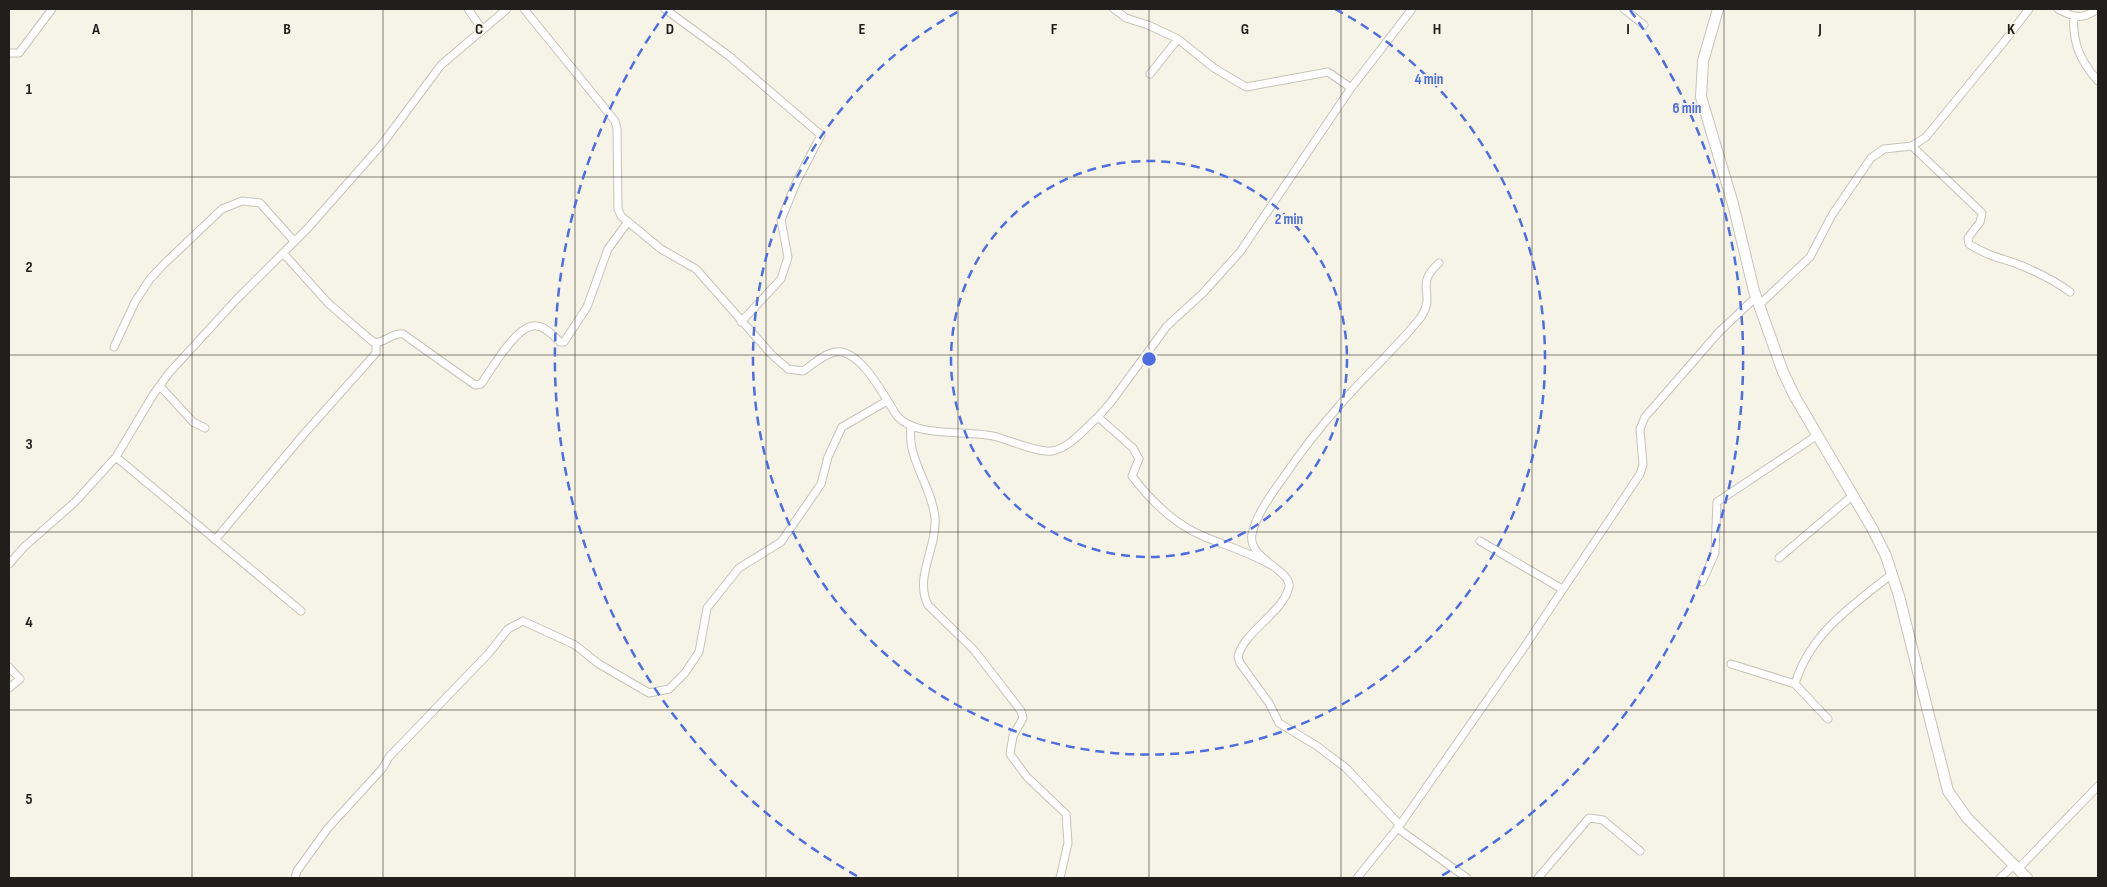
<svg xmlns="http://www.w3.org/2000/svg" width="2107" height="887" font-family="'Sofia Sans Condensed',sans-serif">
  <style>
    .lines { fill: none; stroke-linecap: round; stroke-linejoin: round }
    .street-casing { stroke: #c7c3b9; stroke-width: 9 }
    .secondary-casing { stroke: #c7c3b9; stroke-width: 12 }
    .street { stroke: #fff; stroke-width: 7 }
    .secondary { stroke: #fff; stroke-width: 10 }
    .grid { fill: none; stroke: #201f1b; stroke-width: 1; stroke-opacity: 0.55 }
    .ring { fill: none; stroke: #4d6de1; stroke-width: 2.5; stroke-dasharray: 9 6 }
    .grid-label { font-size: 16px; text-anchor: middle; font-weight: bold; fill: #201f1b; stroke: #f6f3e7; stroke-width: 4; stroke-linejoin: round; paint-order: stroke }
    .centre { fill: #4d6de1; stroke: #f6f3e7; stroke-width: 2.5 }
    .ring-label { font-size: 15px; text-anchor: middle; font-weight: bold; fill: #4d6de1; stroke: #f6f3e7; stroke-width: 4; stroke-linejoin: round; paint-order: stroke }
  </style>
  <rect width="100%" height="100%" fill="#f6f3e7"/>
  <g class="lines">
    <defs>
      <path id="street" d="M468,9L482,29
        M524,9L615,121L617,129L618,209L621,216L661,249L696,269L771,354L788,369L803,371C812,365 825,353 836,352C861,349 885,398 897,416C917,439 969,429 997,437C1011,441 1039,453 1052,451C1070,448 1085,428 1098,417
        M665,9L729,56L821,135L796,183L781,220L788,257L781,279L741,322
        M1114,9L1126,18L1148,25L1178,39L1214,68L1246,87L1328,72L1351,88
        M1624,9L1644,25
        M2058,9C2073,17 2082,21 2097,9
        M2074,17C2072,43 2081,62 2098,81
        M9,53H19L52,9
        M1150,74L1178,39
        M1912,146L1982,213L1980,222L1968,238L1969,244C1984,254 1999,258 2015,263C2035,271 2053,279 2070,292
        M283,253L328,303L373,342C383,345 392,332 403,334L475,385L481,384C492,369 517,323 537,326C546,327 554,336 560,342H564L587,307L608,249L627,223
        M1759,305L1810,257L1832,215L1871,158L1884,149L1912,146L1926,137L2003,43L2029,9
        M114,347L135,302L150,279L164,264L222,209L242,201L260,203L294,241
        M160,386L193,422L205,428
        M911,426C906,458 932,486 935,518C937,549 914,577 928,605L974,650L1021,711L1023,718L1013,736L1010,754L1027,777L1066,814L1068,843L1060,878
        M116,457L301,611
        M215,540L304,434L376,353V344
        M1480,541L1562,589
        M1779,558L1852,496
        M9,564L24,547L75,502L116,457L153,395L169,373L236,300L308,228L383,143L441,65L507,9
        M1269,564C1248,552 1227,546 1205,537C1175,525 1151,501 1132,476L1139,459L1133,448L1098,417L1111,402L1167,326L1203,293L1240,252L1351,88L1412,9
        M1702,582L1715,553L1717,502L1816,436
        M1731,664L1795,684L1828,719
        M9,667L20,679L9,688
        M1795,684C1810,633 1853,605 1892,574
        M1400,825L1346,768L1317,746L1279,723L1269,703L1240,663L1238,657C1243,632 1283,613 1289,587C1292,570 1247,559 1252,534C1257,513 1271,495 1283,478C1300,453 1319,428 1339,406C1365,375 1396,349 1421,317C1437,293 1413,286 1439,263
        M1397,828L1467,878
        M2018,869L2098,786
        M295,878L297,871L328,828L382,769L389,757L489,653L508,629L523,621L575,645L599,664L649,693L669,689L685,673L699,652L707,608L739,568L781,542L821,484L828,457L842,427L887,401
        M1357,878L1400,825L1523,649L1640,474L1643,465L1640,429L1645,417L1719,332L1756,297
        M1538,878L1589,818L1603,820L1640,851
        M2000,878L2014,865"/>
      <path id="secondary" d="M1718,9L1703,61L1701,97L1733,204L1754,291L1783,372L1795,397L1872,528L1886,556L1899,596L1948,791L1967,818L2027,878"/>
    </defs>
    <use href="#street" class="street-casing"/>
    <use href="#secondary" class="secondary-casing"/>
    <use href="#street" class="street"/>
    <use href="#secondary" class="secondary"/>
  </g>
  <path class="grid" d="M192,9V878M383,9V878M575,9V878M766,9V878M958,9V878M1149,9V878M1341,9V878M1532,9V878M1724,9V878M1915,9V878M9,177H2098M9,355H2098M9,532H2098M9,710H2098"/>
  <g class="ring">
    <circle cx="1149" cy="359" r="198"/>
    <path d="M1335 9A396 396 0 1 1 963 9"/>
    <path d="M857 876A594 594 0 0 1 668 10M1630 10A594 594 0 0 1 1441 876"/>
  </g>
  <g class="grid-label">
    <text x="96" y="34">A</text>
    <text x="287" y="34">B</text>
    <text x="479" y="34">C</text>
    <text x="670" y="34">D</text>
    <text x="862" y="34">E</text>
    <text x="1054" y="34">F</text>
    <text x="1245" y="34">G</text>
    <text x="1437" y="34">H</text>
    <text x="1628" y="34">I</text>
    <text x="1820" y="34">J</text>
    <text x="2011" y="34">K</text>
    <text x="29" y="94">1</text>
    <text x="29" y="272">2</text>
    <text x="29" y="449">3</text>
    <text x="29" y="627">4</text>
    <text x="29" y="804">5</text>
  </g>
  <circle cx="1149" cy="359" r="8" class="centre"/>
  <g class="ring-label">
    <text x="1429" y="84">4 min</text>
    <text x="1687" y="113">6 min</text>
    <text x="1289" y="224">2 min</text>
  </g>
  <rect width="2107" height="887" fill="none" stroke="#201f1b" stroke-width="20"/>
</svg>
